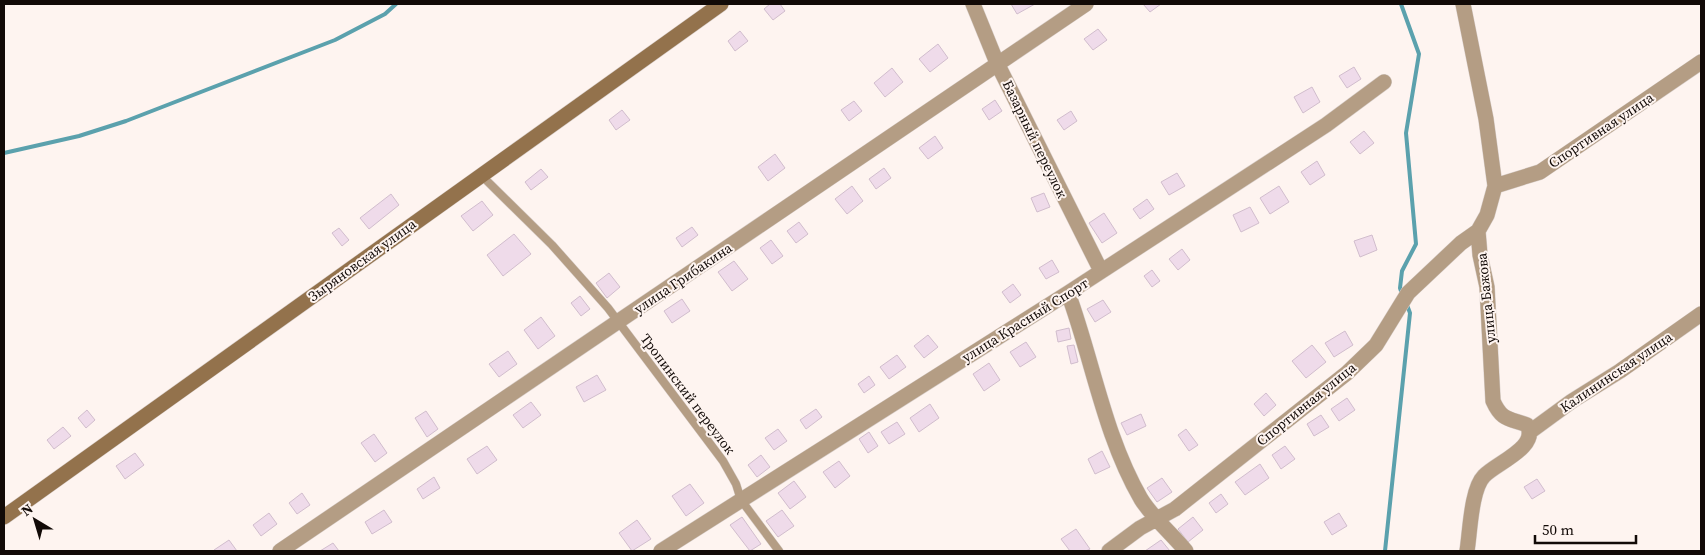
<svg xmlns="http://www.w3.org/2000/svg" width="1705" height="555" font-family="'Source Serif 4',serif">
  <style>
    .lines { fill: none; stroke-linecap: round; stroke-linejoin: round }
    .stream { stroke: #5ba1ad; stroke-width: 4 }
    .building { fill: #efdbea; stroke: #d1bdcd }
    .lane-casing { stroke: #d8cfcb; stroke-width: 9 }
    .street-casing { stroke: #d8cfcb; stroke-width: 16 }
    .secondary-casing { stroke: #d8cfcb; stroke-width: 16 }
    .lane { stroke: #b49d84; stroke-width: 8 }
    .street { stroke: #b49d84; stroke-width: 15 }
    .secondary { stroke: #93724c; stroke-width: 15 }
    .labels { text-anchor: middle; dominant-baseline: central; stroke-width: 4; stroke-linejoin: round; paint-order: stroke }
    .street-label { font-size: 14px; fill: #120a07; stroke: #fef4f0 }
  </style>
  <rect width="100%" height="100%" fill="#fef4f0"/>
  <g class="lines">
    <path class="stream" d="M1401,4L1419,54L1406,133L1416,244L1402,271L1400,288L1402,294
      M4,153L79,136L126,121L335,40L385,14L396,4
      M1385,551L1410,313L1407,305"/>
  </g>
  <path class="building" d="M770,4H780L785,11L773,20L764,9Z
    M1011,4H1035L1017,14Z
    M1143,4H1161L1150,12Z
    M1098,29L1107,40L1093,50L1084,39Z
    M740,31L748,41L735,51L728,41Z
    M938,44L948,58L930,72L919,59Z
    M1354,67L1361,79L1347,88L1339,76Z
    M892,68L903,82L885,97L874,83Z
    M1312,87L1320,102L1303,113L1294,97Z
    M995,100L1002,111L989,120L982,109Z
    M854,101L862,111L849,121L841,110Z
    M622,110L630,120L616,130L609,120Z
    M1071,111L1077,121L1064,130L1057,120Z
    M1364,131L1374,143L1360,154L1350,142Z
    M935,136L943,148L928,159L919,148Z
    M775,154L785,168L768,181L758,167Z
    M1317,161L1325,175L1310,185L1301,172Z
    M884,168L891,178L876,189L869,179Z
    M541,169L548,177L531,190L525,182Z
    M1177,173L1185,186L1169,195L1161,182Z
    M852,186L863,201L847,214L835,199Z
    M1279,186L1289,202L1270,214L1260,198Z
    M1044,193L1050,207L1037,212L1031,198Z
    M391,194L399,205L369,229L360,218Z
    M1147,199L1154,209L1140,219L1133,209Z
    M482,201L493,215L473,231L461,216Z
    M1250,207L1259,223L1241,232L1233,215Z
    M1104,213L1117,233L1102,243L1089,223Z
    M799,222L808,234L796,243L787,231Z
    M692,227L698,235L682,247L676,238Z
    M339,228L349,240L342,246L332,233Z
    M514,234L531,254L503,276L487,255Z
    M1372,235L1377,250L1360,257L1354,241Z
    M771,240L783,256L772,264L760,248Z
    M1182,249L1190,260L1178,270L1169,259Z
    M1052,260L1059,272L1046,279L1039,268Z
    M734,261L748,279L732,291L718,272Z
    M1152,270L1160,281L1152,287L1144,276Z
    M609,273L620,287L607,298L596,283Z
    M1013,284L1021,295L1010,303L1002,292Z
    M580,296L590,309L581,316L571,303Z
    M682,299L690,311L672,323L664,311Z
    M1103,300L1111,312L1095,322L1087,309Z
    M541,317L555,336L538,349L524,330Z
    M1069,328L1071,339L1058,342L1056,331Z
    M1345,331L1353,345L1334,357L1325,343Z
    M928,335L938,347L924,358L914,346Z
    M1026,342L1036,357L1020,367L1010,352Z
    M1074,345L1078,362L1071,364L1067,346Z
    M1312,345L1326,362L1306,378L1292,361Z
    M508,351L517,364L499,377L489,364Z
    M897,355L906,367L889,379L880,367Z
    M989,363L1000,380L984,391L973,374Z
    M597,375L606,390L584,402L576,387Z
    M869,376L875,385L864,393L858,384Z
    M1266,393L1276,405L1264,416L1254,404Z
    M1347,398L1355,410L1339,421L1331,409Z
    M531,402L541,415L523,428L513,415Z
    M930,404L939,418L919,432L910,418Z
    M816,409L822,417L806,429L800,420Z
    M87,410L95,420L86,428L78,418Z
    M426,411L438,429L427,437L415,418Z
    M1141,414L1146,426L1127,435L1121,423Z
    M1321,415L1329,427L1314,436L1307,424Z
    M897,422L905,434L889,444L881,432Z
    M63,427L71,436L54,449L47,440Z
    M778,429L787,441L774,450L765,438Z
    M1186,429L1198,445L1189,451L1178,435Z
    M869,432L878,446L868,453L859,439Z
    M374,434L387,453L375,462L361,443Z
    M487,446L497,460L477,474L467,459Z
    M1285,446L1295,459L1281,469L1272,455Z
    M1102,451L1110,467L1095,474L1088,459Z
    M135,453L144,465L125,479L116,466Z
    M761,455L770,467L757,477L748,465Z
    M839,461L850,476L835,488L823,472Z
    M1260,464L1269,478L1245,495L1235,482Z
    M434,477L440,488L423,499L417,489Z
    M1162,478L1172,492L1157,502L1147,488Z
    M1537,479L1545,491L1532,499L1524,487Z
    M794,481L806,497L790,509L778,493Z
    M690,484L704,503L686,516L672,496Z
    M302,493L310,505L297,514L289,503Z
    M1221,494L1228,504L1216,513L1209,503Z
    M384,510L392,522L372,534L365,522Z
    M782,510L794,526L778,537L766,521Z
    M269,513L277,524L261,536L253,525Z
    M1339,513L1347,526L1332,535L1324,522Z
    M742,517L761,544L750,551L730,525Z
    M1193,517L1203,530L1188,542L1178,529Z
    M637,520L651,539L632,551L619,533Z
    M1076,529L1090,549L1086,551H1070L1061,539Z
    M229,540L237,551H215L214,550Z
    M1161,540L1170,551H1145Z
    M333,543L339,551H320Z"/>
  <g class="lines">
    <defs>
      <path id="lane" d="M480,174L552,245L608,308L723,461L736,484L741,500L779,551"/>
      <path id="street" d="M973,4L997,63L1101,271
        M1463,4L1486,119L1495,186L1487,215L1478,231L1480,255L1487,287L1493,401C1502,421 1509,418 1527,425C1540,447 1496,463 1484,476C1471,489 1470,533 1467,551
        M1495,186L1540,172L1701,62
        M1068,293C1093,361 1104,435 1141,499C1152,517 1172,534 1186,551
        M1531,431L1572,401L1620,371L1701,314
        M280,551L1086,4
        M661,551L1068,293L1326,125L1384,82
        M1109,551L1140,528L1175,509L1347,373L1376,345L1408,293L1461,243L1478,231"/>
      <path id="secondary" d="M4,517L721,4"/>
    </defs>
    <use href="#lane" class="lane-casing"/>
    <use href="#street" class="street-casing"/>
    <use href="#secondary" class="secondary-casing"/>
    <use href="#lane" class="lane"/>
    <use href="#street" class="street"/>
    <use href="#secondary" class="secondary"/>
  </g>
  <g class="labels">
    <g class="street-label">
      <text transform="translate(1601 130) rotate(-34)">Спортивная улица</text>
      <text transform="translate(1035 139) rotate(64)">Базарный переулок</text>
      <text transform="translate(362 260) rotate(-36)">Зыряновская улица</text>
      <text transform="translate(683 278) rotate(-34)">улица Грибакина</text>
      <text transform="translate(1486 298) rotate(-96)">улица Бажова</text>
      <text transform="translate(1025 320) rotate(-32)">улица Красный Спорт</text>
      <text transform="translate(1616 372) rotate(-34)">Калининская улица</text>
      <text transform="translate(688 394) rotate(53)">Тропинский переулок</text>
      <text transform="translate(1306 404) rotate(-39)">Спортивная улица</text>
    </g>
  </g>
  <rect width="1705" height="555" fill="none" stroke="#120a07" stroke-width="10"/>
  <g transform="translate(35 520) rotate(322)" stroke="#fef4f0" stroke-width="4" paint-order="stroke">
  <path d="M0-4L9 19L0 12L-9 19Z" fill="#120a07"/>
  <text y="-8" font-size="14" font-weight="bold" text-anchor="middle" fill="#120a07">N</text>
  </g>
  <path d="M1535 535v8h101v-8" fill="none" stroke="#120a07" stroke-width="2.5"/>
  <text x="1542" y="535" font-size="15" fill="#120a07" stroke="#fef4f0" stroke-width="4" paint-order="stroke">50 m</text>
</svg>
